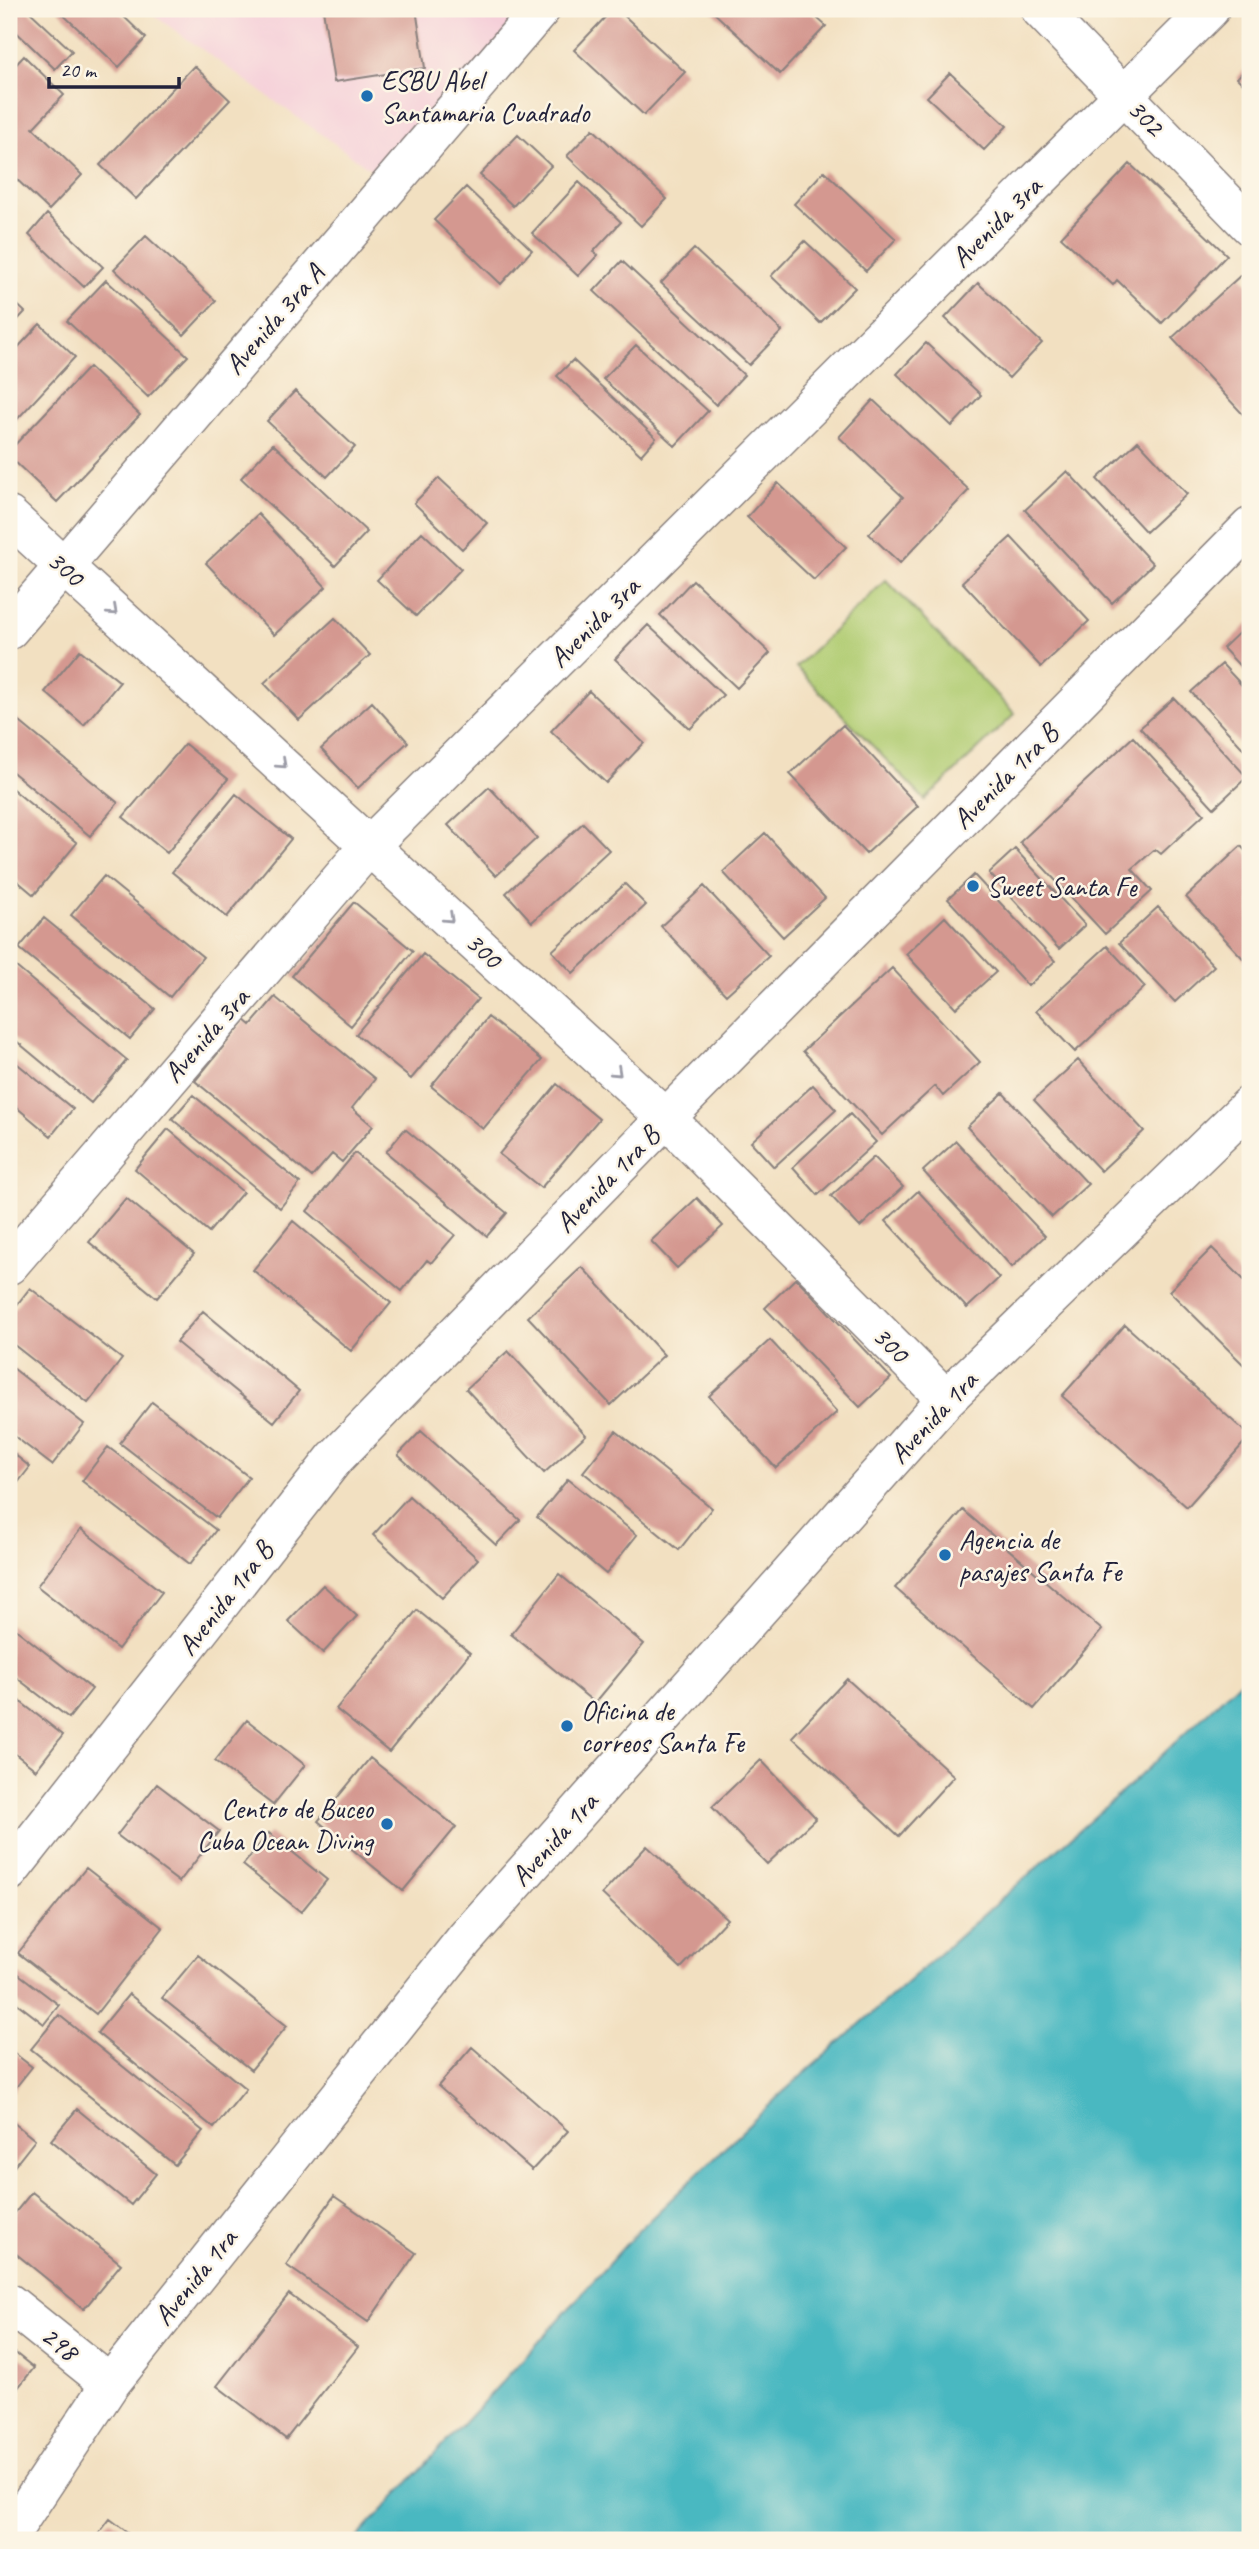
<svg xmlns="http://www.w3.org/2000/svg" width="1259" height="2549" font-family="Caveat,sans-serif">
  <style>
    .built { fill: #f5cfd9 }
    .green { fill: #b0cc72; stroke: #697756; stroke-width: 2 }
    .water { fill: #49b8c1; stroke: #366d7e; stroke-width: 2 }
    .building { fill: #d49890 }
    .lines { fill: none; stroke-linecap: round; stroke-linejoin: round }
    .minor-casing { stroke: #8a817e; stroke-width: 41 }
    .minor { stroke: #fff; stroke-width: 38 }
    .oneway { stroke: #9c9ca7 }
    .poi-dot { fill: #1f6fb2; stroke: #fcf5e5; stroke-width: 2.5 }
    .labels { text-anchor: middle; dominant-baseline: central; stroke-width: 5; stroke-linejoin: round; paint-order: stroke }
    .poi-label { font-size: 28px; fill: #22223b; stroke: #fcf5e5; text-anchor: start }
    .street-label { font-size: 28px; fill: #22223b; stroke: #fcf5e5 }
  </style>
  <rect width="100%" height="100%" fill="#fcf5e5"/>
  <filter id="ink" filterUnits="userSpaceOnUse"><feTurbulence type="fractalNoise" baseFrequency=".0143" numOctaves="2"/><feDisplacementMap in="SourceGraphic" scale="14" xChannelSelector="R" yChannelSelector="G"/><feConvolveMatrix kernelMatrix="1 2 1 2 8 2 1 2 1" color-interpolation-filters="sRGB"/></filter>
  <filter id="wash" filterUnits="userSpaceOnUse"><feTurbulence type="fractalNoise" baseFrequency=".00686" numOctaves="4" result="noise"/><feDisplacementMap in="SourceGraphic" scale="28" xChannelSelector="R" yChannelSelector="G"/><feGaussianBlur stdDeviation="1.57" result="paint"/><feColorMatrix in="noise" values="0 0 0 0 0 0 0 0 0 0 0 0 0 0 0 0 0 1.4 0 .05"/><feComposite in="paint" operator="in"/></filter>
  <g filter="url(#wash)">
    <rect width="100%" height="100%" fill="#f2e0c1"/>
    <path class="built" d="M145,9H541L390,183Z"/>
    <path class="green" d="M886,580L1015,714L925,800L796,667Z"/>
    <path class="water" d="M1250,1672V2540H355L528,2354L638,2231L781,2094L1129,1786Z"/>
    <g id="blocks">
      <path class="building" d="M9,9H27L72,51L55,69L9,25Z
        M57,9H116L146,38L119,67Z
        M323,9H416L425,68L334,82Z
        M613,9H617L685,72L644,115L574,50Z
        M710,9H769L772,11L775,9H807L826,26L780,74Z
        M24,56L64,95L33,128L82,175L49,210L9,172V72Z
        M1250,64V91L1237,78Z
        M194,66L230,100L136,199L100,165Z
        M950,73L1007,126L984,150L927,97Z
        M593,129L667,199L641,226L567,156Z
        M518,135L551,166L513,206L480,175Z
        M1130,164L1227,255L1162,323L1117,280L1113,285L1061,237Z
        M824,171L896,239L866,271L794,204Z
        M579,182L621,222L593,252L598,255L578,276L532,233Z
        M466,187L532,250L501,284L434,220Z
        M47,214L103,267L84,287L29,235Z
        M146,236L216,301L184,335L114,269Z
        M805,241L855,288L820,323L771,276Z
        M694,249L782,331L749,365L661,283Z
        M622,261L744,375L716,405L594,291Z
        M1241,275L1250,285V422L1172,338Z
        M106,280L188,356L148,397L67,321Z
        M978,283L1042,343L1009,378L945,318Z
        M9,297L25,312L9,329Z
        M40,324L75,357L9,428V357Z
        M926,343L981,395L952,426L897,374Z
        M636,345L708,411L675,446L603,379Z
        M573,360L656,438L641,455L557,376Z
        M89,367L140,415L57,502L9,456V451Z
        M295,391L355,447L327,477L267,421Z
        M873,400L969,490L900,563L869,534L903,497L839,437Z
        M1138,441L1187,494L1146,532L1097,479Z
        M273,444L367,532L335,566L241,478Z
        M1067,471L1153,564L1112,603L1025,510Z
        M439,478L487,523L462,549L414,503Z
        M778,483L846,547L814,580L747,517Z
        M258,514L326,587L274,635L206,563Z
        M422,532L461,569L416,616L377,580Z
        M1011,537L1089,621L1041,667L962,582Z
        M693,580L770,653L737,688L660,615Z
        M335,618L370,655L299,720L264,683Z
        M1250,622V677L1223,648Z
        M648,625L723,695L690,729L615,659Z
        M80,650L120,682L84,725L45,692Z
        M1222,664L1250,694V756L1191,692Z
        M589,691L644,743L606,783L551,731Z
        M1174,698L1247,777L1214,808L1140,728Z
        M372,702L408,742L358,788L321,749Z
        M9,713L118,803L90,836L9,769Z
        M843,725L918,806L866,854L790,774Z
        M1133,737L1204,814L1161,854L1155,849L1132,869L1152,891L1105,934L1020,842Z
        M185,744L228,779L167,853L123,817Z
        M9,786L77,843L34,895L9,874Z
        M489,787L537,838L496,876L448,825Z
        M236,794L291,839L227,917L172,872Z
        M583,823L609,850L532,922L506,893Z
        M765,833L825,898L783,937L723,872Z
        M1241,846L1250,856V966L1186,897Z
        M1015,849L1085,925L1059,949L989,873Z
        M974,875L1055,961L1028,986L948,899Z
        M104,876L203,957L170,997L71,915Z
        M625,884L646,905L573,973L552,951Z
        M704,886L769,956L726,995L661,926Z
        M354,902L413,951L351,1026L292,976Z
        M1158,907L1214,966L1175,1002L1119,943Z
        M945,917L996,972L956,1008L906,954Z
        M44,918L155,1009L130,1039L19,948Z
        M1107,946L1145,987L1075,1052L1036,1011Z
        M423,954L478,999L411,1079L356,1034Z
        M15,966L127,1060L91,1103L9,1035V974Z
        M892,968L980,1062L943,1096L935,1086L882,1135L803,1051Z
        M275,997L375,1079L352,1108L373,1126L342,1162L332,1154L312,1177L195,1081L245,1020L251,1025Z
        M488,1017L542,1060L483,1129L431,1086Z
        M9,1057L73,1109L51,1136L9,1101Z
        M1078,1060L1144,1131L1101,1171L1034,1100Z
        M557,1084L599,1119L541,1188L499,1154Z
        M813,1085L836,1110L774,1167L751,1142Z
        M1003,1093L1088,1184L1052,1217L967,1127Z
        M193,1095L300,1183L280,1208L172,1119Z
        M850,1114L876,1142L818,1195L793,1167Z
        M168,1129L243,1192L209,1232L135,1169Z
        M405,1129L507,1213L487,1236L386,1152Z
        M956,1141L1045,1236L1012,1267L923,1171Z
        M355,1153L455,1235L431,1263L427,1260L402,1291L307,1211Z
        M874,1157L903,1187L860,1227L831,1196Z
        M918,1191L999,1278L967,1308L886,1221Z
        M126,1198L194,1254L157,1298L89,1242Z
        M697,1198L723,1226L677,1268L651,1241Z
        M293,1221L391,1303L351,1351L253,1270Z
        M1212,1248L1250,1286V1371L1169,1291Z
        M582,1267L664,1355L611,1405L528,1317Z
        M796,1278L891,1378L860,1407L765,1308Z
        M30,1288L122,1359L88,1403L9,1341V1315Z
        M203,1311L299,1391L274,1422L176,1342Z
        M1125,1325L1250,1436L1187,1507L1062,1396Z
        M770,1340L837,1412L776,1468L709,1396Z
        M508,1351L586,1435L544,1473L466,1389Z
        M9,1365L84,1424L52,1465L9,1432Z
        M152,1402L249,1477L217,1518L120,1443Z
        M421,1431L520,1520L496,1545L398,1455Z
        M616,1431L712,1508L679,1550L583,1472Z
        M108,1447L216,1530L190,1564L82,1481Z
        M9,1450L30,1467L9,1494Z
        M568,1479L637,1535L606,1574L537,1517Z
        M409,1496L478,1559L442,1598L373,1535Z
        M963,1510L1102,1630L1034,1709L895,1588Z
        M81,1529L162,1592L118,1649L37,1586Z
        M559,1574L644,1644L595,1703L511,1634Z
        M323,1585L357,1616L323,1653L288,1621Z
        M417,1610L470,1653L389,1752L336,1709Z
        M9,1624L92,1689L69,1718L9,1672Z
        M847,1679L954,1776L899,1836L792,1737Z
        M9,1693L63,1735L36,1770L9,1749Z
        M247,1720L305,1765L273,1805L215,1761Z
        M370,1758L456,1827L403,1891L318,1821Z
        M761,1760L816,1818L767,1864L712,1807Z
        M157,1784L219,1831L179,1882L117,1835Z
        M269,1833L327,1880L301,1912L243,1865Z
        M647,1846L727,1919L681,1968L602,1894Z
        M86,1868L163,1928L96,2014L18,1953Z
        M198,1955L287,2026L251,2070L162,1998Z
        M12,1969L59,2005L44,2024L9,1997V1973Z
        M129,1994L246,2089L214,2128L97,2033Z
        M59,2015L203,2131L175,2165L31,2049Z
        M472,2047L568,2131L532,2170L438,2086Z
        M9,2049L32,2067L9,2096Z
        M77,2109L156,2174L131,2205L51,2140Z
        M9,2119L35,2140L9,2173Z
        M32,2192L121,2264L84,2309L9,2248V2220Z
        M334,2196L416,2253L368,2322L286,2265Z
        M289,2294L358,2347L286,2439L217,2386Z
        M9,2348L34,2368L9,2399Z
        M110,2519L138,2540H94Z"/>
    </g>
  </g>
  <g filter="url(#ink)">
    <use href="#blocks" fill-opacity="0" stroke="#8a817e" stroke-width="2"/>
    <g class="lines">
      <defs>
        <path id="minor" d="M1040,9L1250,226
          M9,516L666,1118L946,1399
          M9,630L541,9
          M9,1265L370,845L1210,9
          M9,1872L335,1458L666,1118L1250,527
          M9,2303L110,2384
          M9,2536L110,2384L465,1939L946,1399L1250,1105"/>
      </defs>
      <use href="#minor" class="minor-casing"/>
      <use href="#minor" class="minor"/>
    </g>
    <defs><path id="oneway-chevron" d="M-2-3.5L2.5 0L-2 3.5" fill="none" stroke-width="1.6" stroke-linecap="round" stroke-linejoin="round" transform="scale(1.75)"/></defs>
    <g class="oneway">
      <use href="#oneway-chevron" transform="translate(113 611) rotate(42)"/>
      <use href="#oneway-chevron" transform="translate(282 764) rotate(42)"/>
      <use href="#oneway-chevron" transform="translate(449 918) rotate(43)"/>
      <use href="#oneway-chevron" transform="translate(617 1072) rotate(43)"/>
    </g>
  </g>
  <g class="poi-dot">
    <circle cx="367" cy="96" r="7"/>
    <circle cx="973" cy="886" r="7"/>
    <circle cx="945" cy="1555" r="7"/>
    <circle cx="567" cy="1726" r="7"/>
    <circle cx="387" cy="1824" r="7"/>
  </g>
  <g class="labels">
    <g class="poi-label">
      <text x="381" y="80">ESBU Abel<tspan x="381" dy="32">Santamaria Cuadrado</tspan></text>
      <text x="987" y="886">Sweet Santa Fe</text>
      <text x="959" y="1539">Agencia de<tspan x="959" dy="32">pasajes Santa Fe</tspan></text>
      <text x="581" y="1710">Oficina de<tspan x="581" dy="32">correos Santa Fe</tspan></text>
      <text x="373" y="1808" text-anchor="end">Centro de Buceo<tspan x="373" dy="32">Cuba Ocean Diving</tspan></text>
    </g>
    <g class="street-label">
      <text transform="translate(1146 117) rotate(46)">302</text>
      <text transform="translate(996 222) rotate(-45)">Avenida 3ra</text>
      <text transform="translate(274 319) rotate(-49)">Avenida 3ra A</text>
      <text transform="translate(66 568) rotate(42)">300</text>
      <text transform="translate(594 622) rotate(-45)">Avenida 3ra</text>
      <text transform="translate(1005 776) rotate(-45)">Avenida 1ra B</text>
      <text transform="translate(484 950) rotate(43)">300</text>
      <text transform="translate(206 1035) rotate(-49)">Avenida 3ra</text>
      <text transform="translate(607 1179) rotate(-46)">Avenida 1ra B</text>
      <text transform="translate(891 1344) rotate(45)">300</text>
      <text transform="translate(933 1417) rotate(-47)">Avenida 1ra</text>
      <text transform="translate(225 1598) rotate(-52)">Avenida 1ra B</text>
      <text transform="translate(554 1839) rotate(-48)">Avenida 1ra</text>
      <text transform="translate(195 2277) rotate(-51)">Avenida 1ra</text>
      <text transform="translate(60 2343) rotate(39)">298</text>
    </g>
  </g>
  <rect width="1259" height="2549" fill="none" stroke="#fcf5e5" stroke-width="35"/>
  <path d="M49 77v10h130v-10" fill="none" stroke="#22223b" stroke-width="3.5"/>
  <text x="60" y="77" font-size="21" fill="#22223b" stroke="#fcf5e5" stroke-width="5" paint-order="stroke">20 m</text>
</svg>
